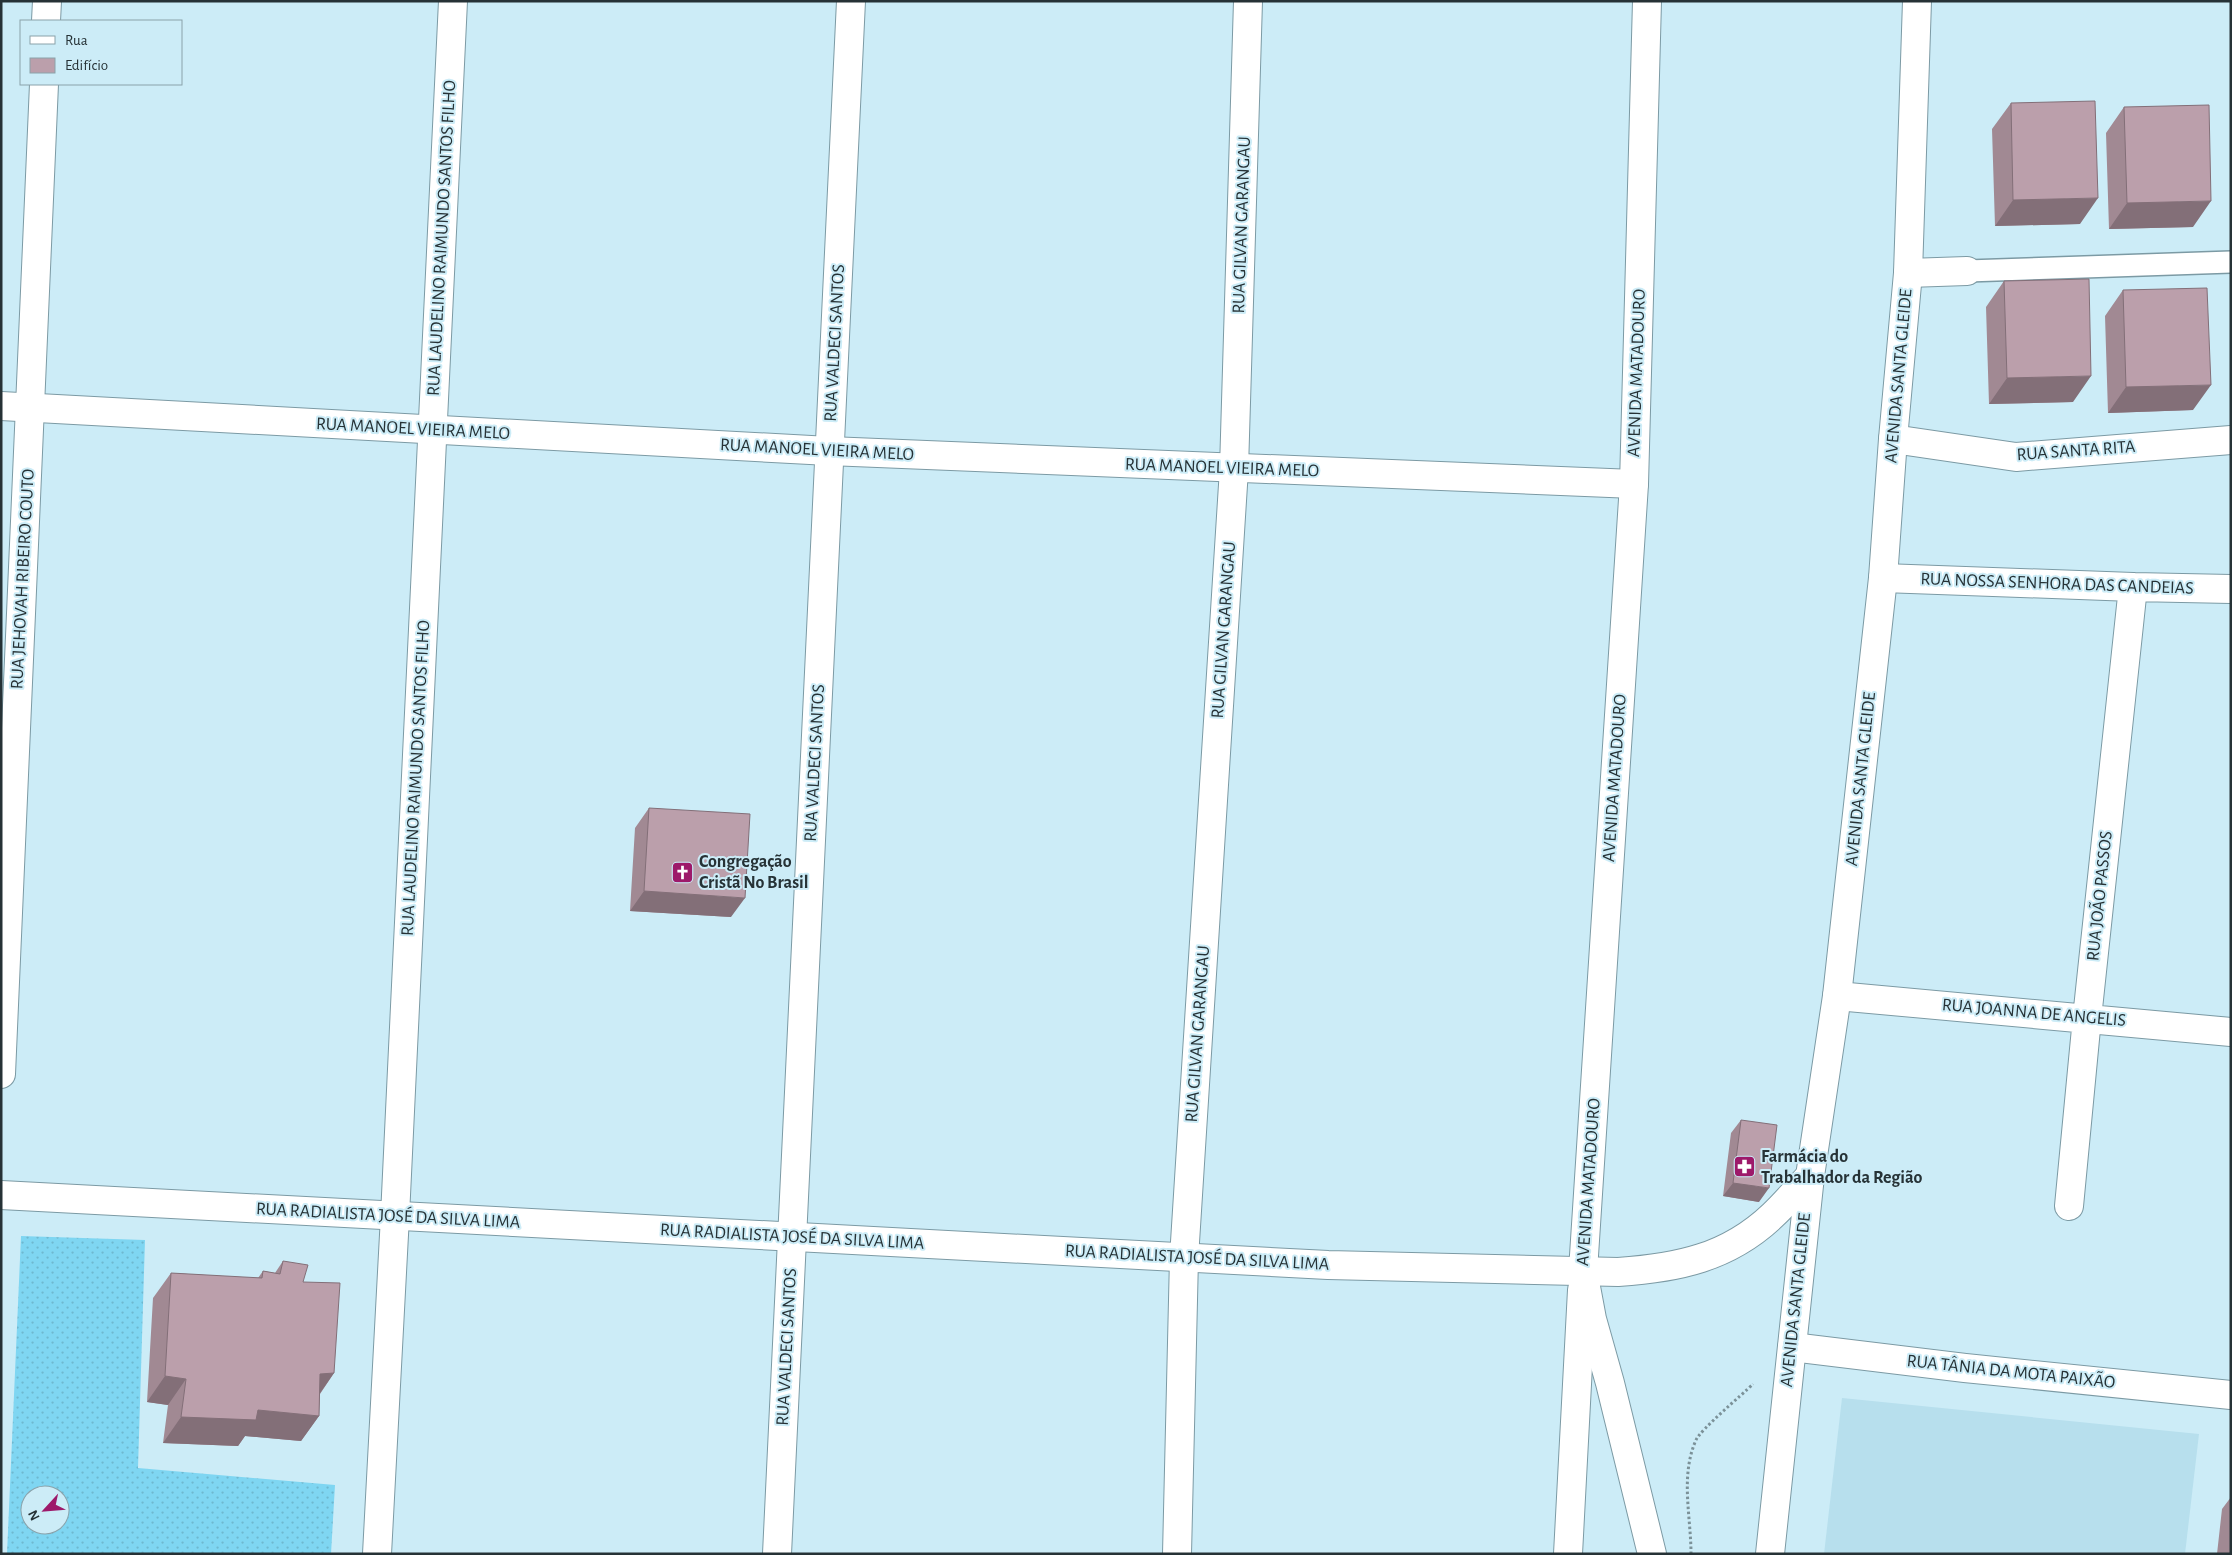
<svg xmlns="http://www.w3.org/2000/svg" width="2232" height="1555" font-family="'Alegreya Sans',sans-serif">
  <style>
    .built { fill: #b7dfed }
    .grass { fill: url(#grass-dots); fill-rule: evenodd }
    .lines { fill: none; stroke-linecap: round; stroke-linejoin: round }
    .service-casing { stroke: #7c9aa4; stroke-width: 24 }
    .minor-casing { stroke: #7c9aa4; stroke-width: 30 }
    .tertiary-casing { stroke: #7c9aa4; stroke-width: 30 }
    .primary-casing { stroke: #7c9aa4; stroke-width: 30 }
    .path { stroke: #7b9198; stroke-width: 3; stroke-dasharray: 2.5 2.5; stroke-linecap: butt }
    .service { stroke: #fff; stroke-width: 21 }
    .minor { stroke: #fff; stroke-width: 28 }
    .tertiary { stroke: #fff; stroke-width: 28 }
    .primary { stroke: #fff; stroke-width: 28 }
    .wall { fill: #a18993 }
    .shaded-wall { fill: #836f78 }
    .building { fill: #bb9fab; stroke: #836f78 }
    .labels { text-anchor: middle; dominant-baseline: central; stroke-width: 4; stroke-linejoin: round; paint-order: stroke }
    .street-label { font-size: 18px; fill: #263236; stroke: #ccecf7 }
    .poi-label { font-size: 18px; font-weight: bold; fill: #263236; stroke: #ccecf7; text-anchor: start }
  </style>
  <defs>
    <pattern id="grass-dots" width="8" height="8" patternUnits="userSpaceOnUse" patternTransform="scale(1.25)"><rect width="8" height="8" fill="#7fd6f2"/><path d="M2 2h.1M6 6h.1" fill="none" stroke="#6eb8d0" stroke-width="1.8" stroke-linecap="round"/></pattern>
  </defs>
  <rect width="100%" height="100%" fill="#ccecf7"/>
  <path class="built" d="M1842,1398L2199,1434L2185,1554H1824Z"/>
  <path class="grass" d="M21,1236L145,1240L138,1468L335,1485L331,1554H7ZM30,1495H60V1525H30Z"/>
  <g class="lines">
    <defs>
      <path id="service" d="M1967,271L2231,262"/>
      <path id="minor" d="M46,21L47,1
        M1908,273L1967,271
        M1893,439L2016,457L2231,440
        M1883,578L2133,587L2231,589
        M1837,996L2231,1032
        M1,1074L44,84
        M2069,1206L2087,1018L2133,587
        M1792,1347L1965,1368L2231,1395
        M377,1554L395,1216L453,1
        M777,1554L851,1
        M1177,1554L1184,1258L1234,469L1248,1
        M1568,1554L1582,1290"/>
      <path id="tertiary" d="M1,406L829,451L1634,484
        M1,1195L1328,1265L1618,1272C1677,1268 1728,1258 1773,1215C1786,1203 1797,1189 1810,1176"/>
      <path id="primary" d="M1647,1L1634,484L1583,1271L1592,1319L1610,1383L1652,1554
        M1770,1554L1810,1176L1837,996L1883,578L1893,439L1908,273L1917,1"/>
    </defs>
    <use href="#service" class="service-casing"/>
    <use href="#minor" class="minor-casing"/>
    <use href="#tertiary" class="tertiary-casing"/>
    <use href="#primary" class="primary-casing"/>
    <path class="path" d="M1691,1554C1691,1516 1680,1476 1696,1440C1700,1430 1743,1394 1753,1384"/>
    <use href="#service" class="service"/>
    <use href="#minor" class="minor"/>
    <use href="#tertiary" class="tertiary"/>
    <use href="#primary" class="primary"/>
  </g>
  <path class="wall" d="M2011,103L2080,224L1995,226L1992,129Z
    M2124,107L2193,227L2109,229L2106,133Z
    M2004,281L2073,402L1989,404L1986,307Z
    M2123,290L2193,410L2108,413L2105,316Z
    M649,808L731,917L630,911L635,828Z
    M1741,1120L1759,1202L1723,1196L1731,1133Z
    M283,1261L303,1282L334,1373L320,1394L319,1416L301,1441L245,1436L238,1446L163,1443L168,1405L147,1402L153,1298L171,1273L258,1278L263,1271L275,1273Z
    M2231,1497V1554H2217L2222,1509Z"/>
  <path class="shaded-wall" d="M2098,198L2080,224L1995,226L2013,200Z
    M2211,201L2193,227L2109,229L2127,203Z
    M2091,376L2073,402L1989,404L2007,378Z
    M2211,385L2193,410L2108,413L2126,387Z
    M644,891L745,898L731,917L630,911Z
    M1733,1183L1769,1188L1759,1202L1723,1196Z
    M334,1373L316,1399L320,1374Z
    M165,1376L186,1379L168,1405L147,1402Z
    M258,1410L319,1416L301,1441L245,1436L238,1446L163,1443L181,1417Z"/>
  <path class="building" d="M2095,101L2098,198L2013,200L2011,103Z
    M2209,105L2211,201L2127,203L2124,107Z
    M2089,279L2091,376L2007,378L2004,281Z
    M2207,288L2211,385L2126,387L2123,290Z
    M649,808L750,814L745,898L644,891Z
    M1741,1120L1777,1125L1769,1188L1733,1183Z
    M283,1261L308,1265L303,1282L340,1283L334,1373L320,1374L319,1416L258,1410L256,1420L181,1417L186,1379L165,1376L171,1273L262,1278L263,1271L280,1274Z"/>
  <defs>
    <symbol id="church-square" viewBox="-11 -11 22 22"><rect x="-9" y="-9" width="18" height="18" rx="4" fill="#9d196a" stroke="#ccecf7"/><path d="M-1.2-6h2.4v3.5h3.3v2.4h-3.3V6h-2.4V-.1h-3.3v-2.4h3.3Z" fill="#fff"/></symbol>
    <symbol id="pharmacy-square" viewBox="-11 -11 22 22"><rect x="-9" y="-9" width="18" height="18" rx="4" fill="#9d196a" stroke="#ccecf7"/><path d="M-2-6h4v4h4v4h-4v4h-4v-4h-4v-4h4Z" fill="#fff"/></symbol>
  </defs>
  <g fill-rule="evenodd">
    <use href="#church-square" x="670" y="860" width="25" height="25"/>
    <use href="#pharmacy-square" x="1732" y="1154" width="25" height="25"/>
  </g>
  <g class="labels">
    <g class="street-label">
      <text transform="translate(1242 225) rotate(-88)">RUA GILVAN GARANGAU</text>
      <text transform="translate(442 238) rotate(-87)">RUA LAUDELINO RAIMUNDO SANTOS FILHO</text>
      <text transform="translate(835 343) rotate(-87)">RUA VALDECI SANTOS</text>
      <text transform="translate(1637 373) rotate(-88)">AVENIDA MATADOURO</text>
      <text transform="translate(1899 376) rotate(-85)">AVENIDA SANTA GLEIDE</text>
      <text transform="translate(413 429) rotate(3)">RUA MANOEL VIEIRA MELO</text>
      <text transform="translate(817 450) rotate(3)">RUA MANOEL VIEIRA MELO</text>
      <text transform="translate(2076 451) rotate(-4)">RUA SANTA RITA</text>
      <text transform="translate(1222 468) rotate(2)">RUA MANOEL VIEIRA MELO</text>
      <text transform="translate(23 579) rotate(-87)">RUA JEHOVAH RIBEIRO COUTO</text>
      <text transform="translate(2057 584) rotate(2)">RUA NOSSA SENHORA DAS CANDEIAS</text>
      <text transform="translate(1224 630) rotate(-86)">RUA GILVAN GARANGAU</text>
      <text transform="translate(815 763) rotate(-87)">RUA VALDECI SANTOS</text>
      <text transform="translate(416 778) rotate(-87)">RUA LAUDELINO RAIMUNDO SANTOS FILHO</text>
      <text transform="translate(1615 778) rotate(-86)">AVENIDA MATADOURO</text>
      <text transform="translate(1861 779) rotate(-84)">AVENIDA SANTA GLEIDE</text>
      <text transform="translate(2100 896) rotate(-84)">RUA JOÃO PASSOS</text>
      <text transform="translate(2034 1013) rotate(5)">RUA JOANNA DE ANGELIS</text>
      <text transform="translate(1198 1034) rotate(-86)">RUA GILVAN GARANGAU</text>
      <text transform="translate(1589 1182) rotate(-86)">AVENIDA MATADOURO</text>
      <text transform="translate(388 1216) rotate(3)">RUA RADIALISTA JOSÉ DA SILVA LIMA</text>
      <text transform="translate(792 1237) rotate(3)">RUA RADIALISTA JOSÉ DA SILVA LIMA</text>
      <text transform="translate(1197 1258) rotate(3)">RUA RADIALISTA JOSÉ DA SILVA LIMA</text>
      <text transform="translate(1796 1300) rotate(-84)">AVENIDA SANTA GLEIDE</text>
      <text transform="translate(787 1347) rotate(-87)">RUA VALDECI SANTOS</text>
      <text transform="translate(2011 1372) rotate(6)">RUA TÂNIA DA MOTA PAIXÃO</text>
    </g>
    <g class="poi-label">
      <text x="699" y="862">Congregação<tspan x="699" dy="21">Cristã No Brasil</tspan></text>
      <text x="1761" y="1157">Farmácia do<tspan x="1761" dy="21">Trabalhador da Região</tspan></text>
    </g>
  </g>
  <rect width="2232" height="1555" fill="none" stroke="#263236" stroke-width="5"/>
  <rect x="20" y="20" width="162" height="65" fill="#ccecf7" stroke="#8aa2aa"/>
  <rect x="30" y="36" width="25" height="8" fill="#ffffff" stroke="#8aa2aa"/>
  <text x="65" y="45" font-size="15" fill="#263236">Rua</text>
  <rect x="30" y="58" width="25" height="15" fill="#bb9fab" stroke="#8aa2aa"/>
  <text x="65" y="70" font-size="15" fill="#263236">Edifício</text>
  <g transform="translate(45 1510) rotate(244)"><circle r="24" fill="#ccecf7" stroke="#8aa2aa"/>
  <path d="M0-4L9 19L0 12L-9 19Z" fill="#9d196a"/>
  <text y="-8" font-size="14" font-weight="bold" text-anchor="middle" fill="#263236">N</text>
  </g>
</svg>
